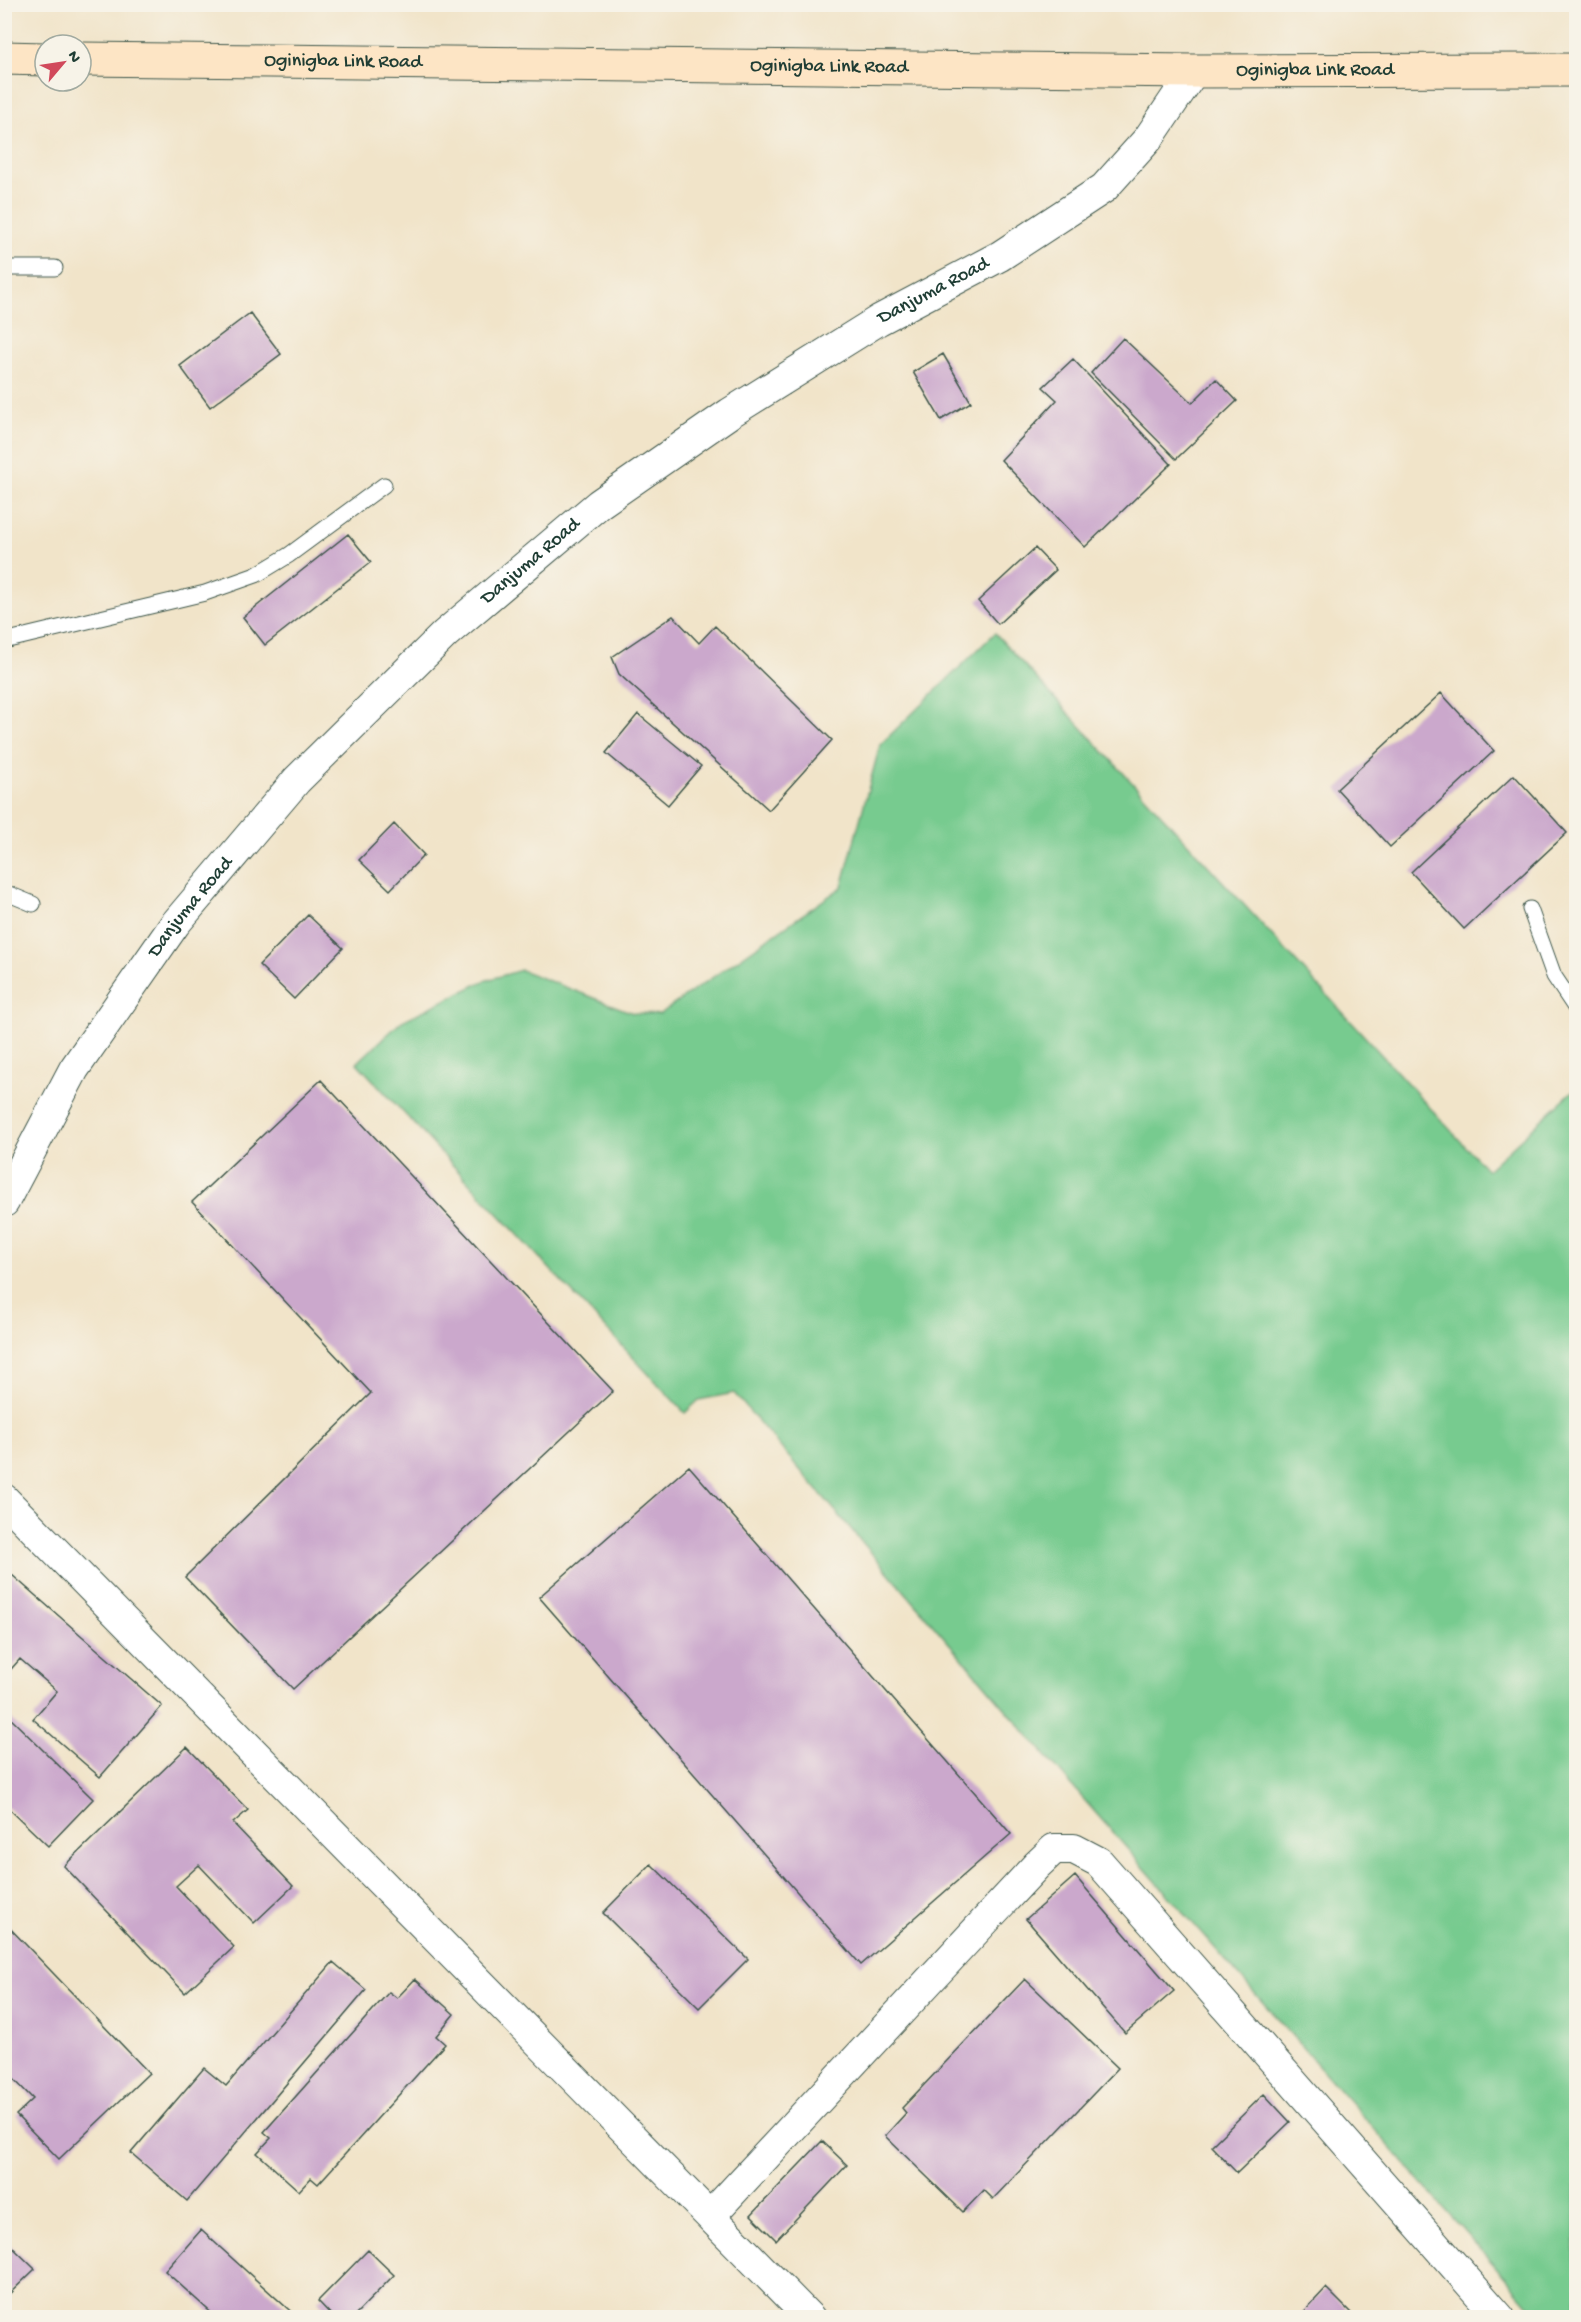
<svg xmlns="http://www.w3.org/2000/svg" width="1581" height="2322" font-family="'Gochi Hand',sans-serif">
  <style>
    .green { fill: #77cb8f; stroke: #4b8462; stroke-width: 1.5 }
    .building { fill: #cba8cc }
    .lines { fill: none; stroke-linecap: round; stroke-linejoin: round }
    .lane-casing { stroke: #3e564a; stroke-width: 17 }
    .street-casing { stroke: #3e564a; stroke-width: 32 }
    .secondary-casing { stroke: #3e564a; stroke-width: 35 }
    .lane { stroke: #fff; stroke-width: 15 }
    .street { stroke: #fff; stroke-width: 30 }
    .secondary { stroke: #fde5c5; stroke-width: 33 }
    .labels { text-anchor: middle; dominant-baseline: central; stroke-width: 4.5; stroke-linejoin: round; paint-order: stroke }
    .street-label { font-size: 20px; fill: #1f3d34; stroke: #f7f3e8 }
  </style>
  <rect width="100%" height="100%" fill="#f7f3e8"/>
  <filter id="ink" filterUnits="userSpaceOnUse"><feTurbulence type="fractalNoise" baseFrequency=".0167" numOctaves="2"/><feDisplacementMap in="SourceGraphic" scale="12" xChannelSelector="R" yChannelSelector="G"/><feConvolveMatrix kernelMatrix="1 2 1 2 8 2 1 2 1" color-interpolation-filters="sRGB"/></filter>
  <filter id="wash" filterUnits="userSpaceOnUse"><feTurbulence type="fractalNoise" baseFrequency=".008" numOctaves="4" result="noise"/><feDisplacementMap in="SourceGraphic" scale="24" xChannelSelector="R" yChannelSelector="G"/><feGaussianBlur stdDeviation="1.35" result="paint"/><feColorMatrix in="noise" values="0 0 0 0 0 0 0 0 0 0 0 0 0 0 0 0 0 1.4 0 .05"/><feComposite in="paint" operator="in"/></filter>
  <g filter="url(#wash)">
    <rect width="100%" height="100%" fill="#f1e4c9"/>
    <path class="green" d="M995,633L1487,1170L1576,1088V2317H1540L1072,1786L734,1393L699,1400L685,1413L357,1063L402,1021L484,981L521,970L633,1013L660,1014L842,887L880,745Z"/>
    <g id="blocks">
      <path class="building" d="M250,313L281,354L210,407L180,366Z
        M1123,338L1192,403L1216,379L1237,401L1176,459L1091,373Z
        M943,354L971,402L941,420L913,372Z
        M1073,359L1171,464L1085,547L1001,460L1057,400L1043,387Z
        M348,534L371,562L265,645L243,617Z
        M1035,548L1056,570L998,624L978,601Z
        M673,616L699,643L715,626L832,740L769,810L619,674L612,657Z
        M1441,693L1494,751L1390,847L1337,789Z
        M638,714L701,766L668,805L606,753Z
        M1514,775L1567,833L1464,929L1411,872Z
        M394,824L424,855L390,890L359,860Z
        M308,915L343,948L294,999L259,965Z
        M321,1080L613,1391L293,1689L185,1577L371,1393L192,1202Z
        M689,1466L1011,1834L861,1965L539,1597Z
        M4,1568L162,1706L100,1777L33,1719L57,1691L20,1659L4,1677Z
        M4,1712L93,1799L48,1846L4,1804Z
        M187,1747L248,1810L233,1823L293,1886L254,1923L199,1865L176,1886L234,1947L185,1993L64,1866Z
        M651,1864L748,1959L699,2008L603,1913Z
        M1075,1876L1174,1991L1125,2033L1026,1919Z
        M4,1922L149,2073L59,2159L16,2115L33,2099L4,2069Z
        M333,1962L366,1990L187,2201L131,2153L204,2068L226,2086Z
        M415,1979L454,2014L436,2036L445,2044L318,2184L311,2178L299,2191L257,2153L271,2138L264,2132L389,1992L397,1998Z
        M1025,1979L1118,2068L993,2199L984,2190L963,2212L885,2136L906,2113L902,2108Z
        M1264,2094L1290,2122L1237,2173L1211,2146Z
        M822,2141L847,2165L776,2240L751,2215Z
        M201,2230L298,2318H217L165,2271Z
        M4,2239L35,2269L4,2299Z
        M368,2250L394,2275L352,2318H334L318,2301Z
        M1326,2288L1356,2318H1298Z"/>
    </g>
  </g>
  <g filter="url(#ink)">
    <use href="#blocks" fill-opacity="0" stroke="#3e564a" stroke-width="1.5"/>
    <g class="lines">
      <defs>
        <path id="lane" d="M4,268H55
          M4,641L205,593L256,575L289,555L384,485
          M4,892L33,904
          M1530,909L1554,976L1576,1009"/>
        <g id="street">
          <path id="s1" d="M4,1202L74,1069L175,924L297,780L445,634L599,504L730,413L879,320L1000,256L1104,188L1148,139L1194,71"/>
          <path d="M4,1499L810,2318"/>
          <path d="M711,2215L1037,1865L1054,1849H1074L1099,1862L1500,2318"/>
        </g>
        <g id="secondary">
          <path d="M4,58L45,59"/>
          <path id="s2" d="M81,59L1194,71L1576,70"/>
        </g>
      </defs>
      <use href="#lane" class="lane-casing"/>
      <use href="#street" class="street-casing"/>
      <use href="#secondary" class="secondary-casing"/>
      <use href="#lane" class="lane"/>
      <use href="#street" class="street"/>
      <use href="#secondary" class="secondary"/>
    </g>
  </g>
  <g class="labels">
    <g class="street-label">
      <text stroke="none"><textPath href="#s2" startOffset="262">Oginigba Link Road</textPath></text>
      <text stroke="none"><textPath href="#s2" startOffset="748">Oginigba Link Road</textPath></text>
      <text stroke="none"><textPath href="#s2" startOffset="1234">Oginigba Link Road</textPath></text>
      <text stroke="none"><textPath href="#s1" startOffset="1322">Danjuma Road</textPath></text>
      <text stroke="none"><textPath href="#s1" startOffset="836">Danjuma Road</textPath></text>
      <text stroke="none"><textPath href="#s1" startOffset="350">Danjuma Road</textPath></text>
    </g>
  </g>
  <rect width="1581" height="2322" fill="none" stroke="#f7f3e8" stroke-width="24"/>
  <g transform="translate(63 63) rotate(61)"><circle r="28" fill="#f7f3e8" stroke="#a1aaa0" stroke-width="1.5"/>
  <path d="M0-4.5L10 22L0 15L-10 22Z" fill="#d1495b"/>
  <text y="-9" font-size="16" font-weight="bold" text-anchor="middle" fill="#1f3d34">N</text>
  </g>
</svg>
